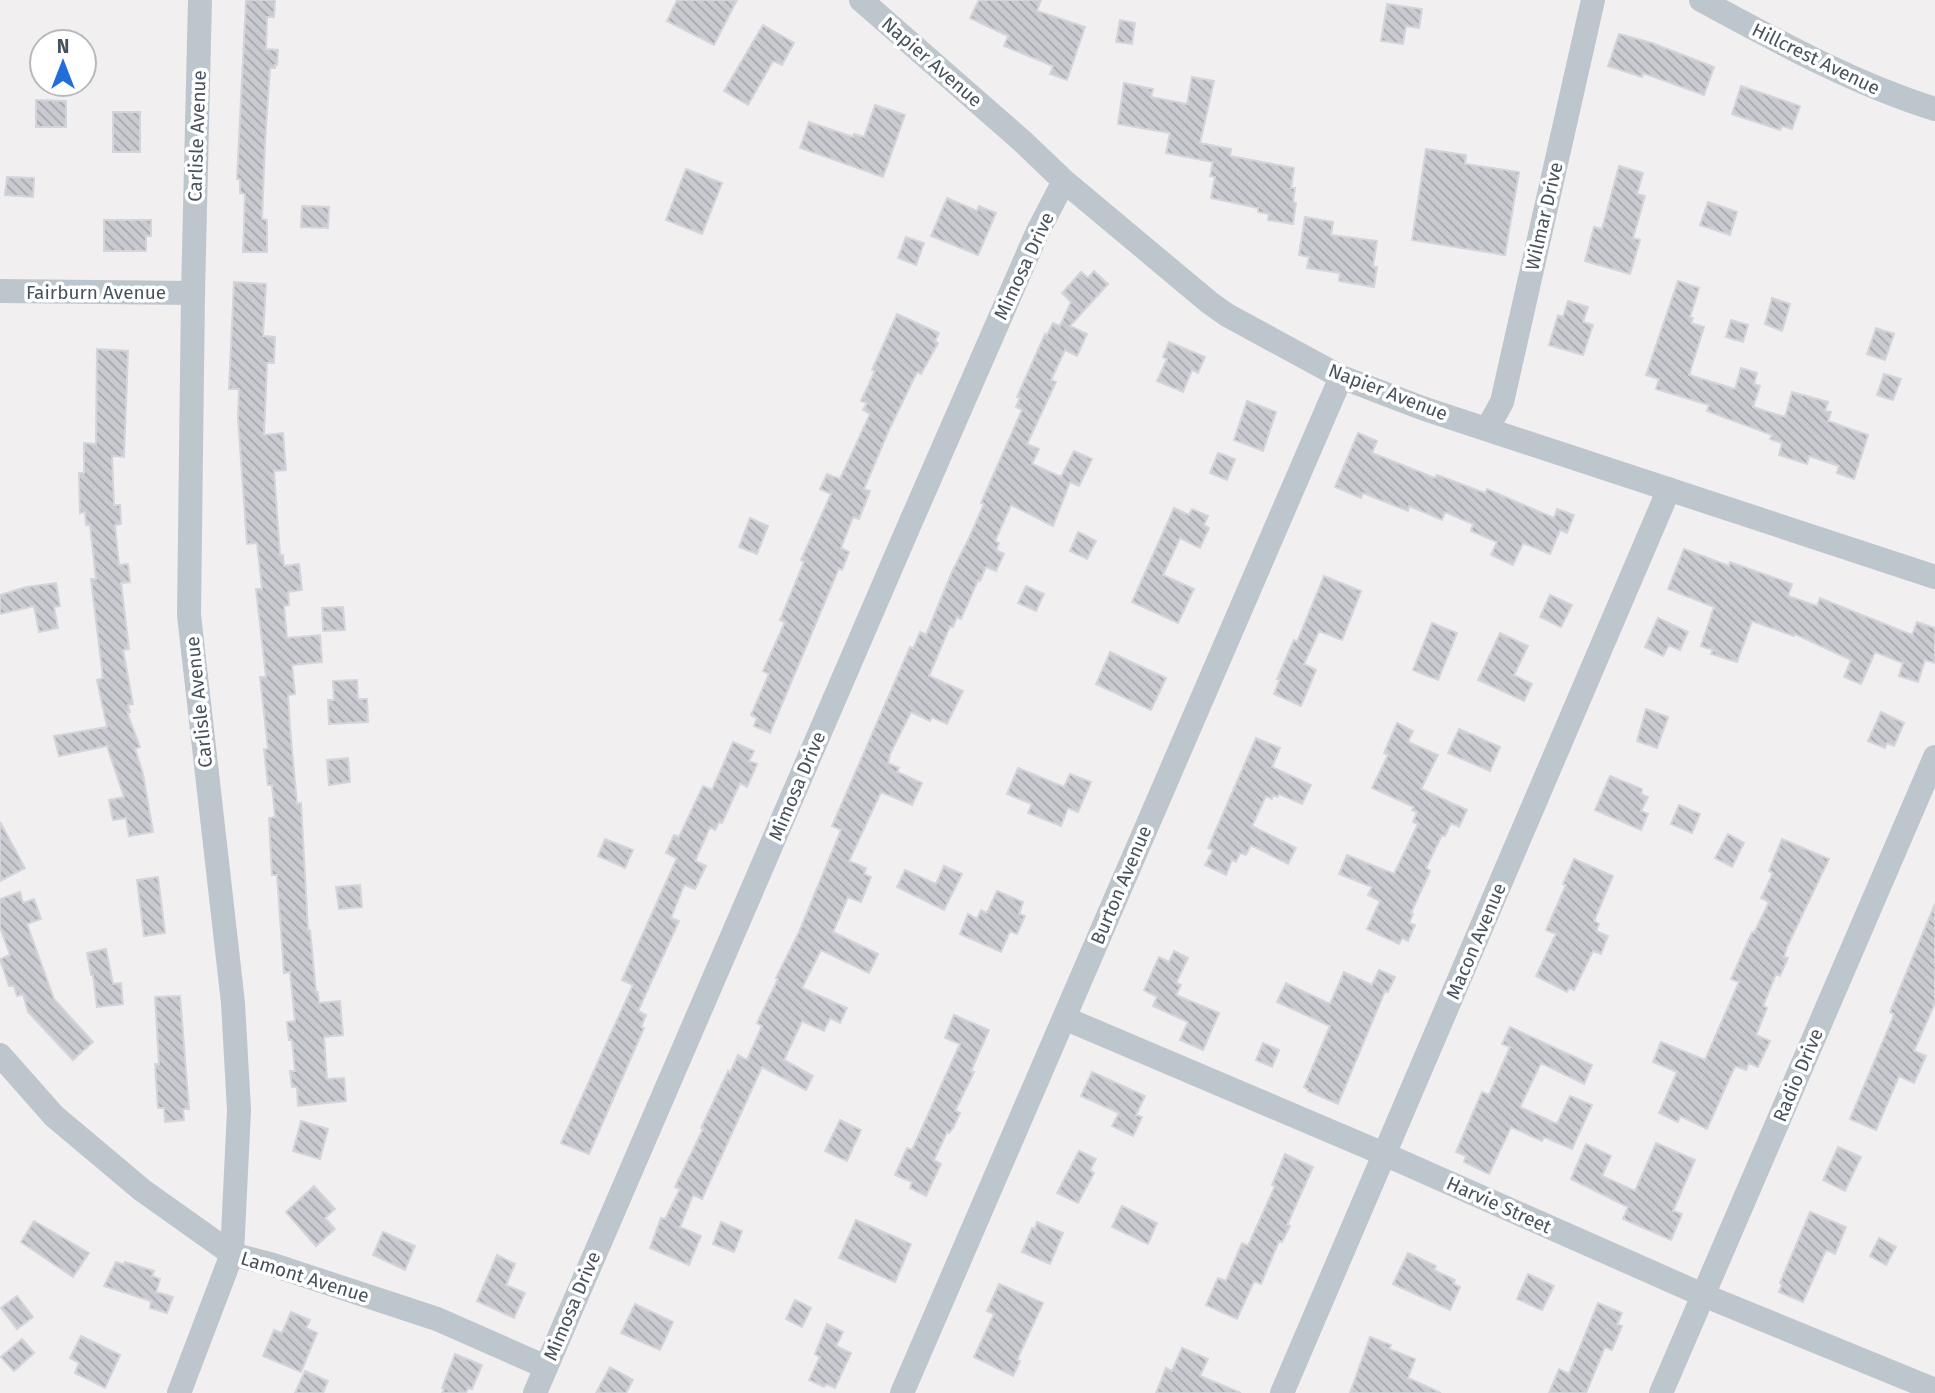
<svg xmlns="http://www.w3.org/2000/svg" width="1935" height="1393" font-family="'Fira Sans',sans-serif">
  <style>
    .building { fill: url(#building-back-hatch); stroke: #d3d5da; stroke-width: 2 }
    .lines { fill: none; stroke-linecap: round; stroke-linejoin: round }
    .minor { stroke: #bec6cd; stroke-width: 24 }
    .labels { text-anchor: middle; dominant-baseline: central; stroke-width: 7; stroke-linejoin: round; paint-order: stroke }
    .street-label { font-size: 19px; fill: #48525c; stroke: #fff }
  </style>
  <defs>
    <pattern id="building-back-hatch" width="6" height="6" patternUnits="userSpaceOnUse" patternTransform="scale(1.75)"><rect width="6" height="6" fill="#c9cbd1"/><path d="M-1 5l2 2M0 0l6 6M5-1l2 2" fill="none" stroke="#a5a7ad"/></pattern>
  </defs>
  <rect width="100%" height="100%" fill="#f1efef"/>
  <path class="building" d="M246,0H275L274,17H267L266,49L278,50L277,65H275V68H270L265,142L262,219L267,220V252H243L245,194L240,193V179H237Z
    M677,0H737L714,45L667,21Z
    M979,0H1041L1037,11L1085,27L1067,80L1050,74L1053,66L1004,46L1008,36L970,18Z
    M1387,4L1422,9L1419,28L1406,26L1403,44L1381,41Z
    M1120,20L1135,23L1132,44L1116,42Z
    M763,25L794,43L782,65L773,61L748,105L724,91Z
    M1619,34L1652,43L1714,67L1704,95L1643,73L1642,77L1608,66Z
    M1192,77L1214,81L1200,143L1231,149L1230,156L1294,168L1291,188H1295L1293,202L1296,203L1293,224L1268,220L1269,214L1258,212V208L1211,198L1215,177L1210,176L1213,162L1166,153L1170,133L1118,124L1124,83L1153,89L1151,97L1187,104Z
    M1741,86L1800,106L1792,129L1782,126L1780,130L1732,114Z
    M36,100L66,101V127H36Z
    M875,105L905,115L883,177L800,148L809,122L853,137L854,134L864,137Z
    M113,112H140V152H113Z
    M1426,149L1466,155L1465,164L1519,172L1505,255L1412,240Z
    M1619,166L1643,173L1637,194L1645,196L1633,238L1640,240L1630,274L1585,261L1594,227L1602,229Z
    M686,169L722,183L702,234L666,220Z
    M7,177L34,178L33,197L5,195Z
    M947,198L977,211L979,206L996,213L978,255L931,236Z
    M1708,202L1737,212L1730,235L1700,225Z
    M302,206L329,207L328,228L301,227Z
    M1305,217L1333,222L1331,235L1377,241L1373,267H1377L1374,287L1339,281L1340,273L1307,268L1309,257L1299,255Z
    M104,220H151V236H146V251H104Z
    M906,237L924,243L916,265L898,258Z
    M1094,271L1108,284L1070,326L1087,334L1077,356L1065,350L1051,380L1056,382L1027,444L1039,449L1032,464L1061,477L1074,451L1092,459L1079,486L1070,482L1053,526L1011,505L995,541L999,543L996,550L1004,554L996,571L986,567L980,581L978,580L961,619L957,617L953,627L950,626L929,676L963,691L947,724L932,717L930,721L911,712L890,754L888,763L899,768L897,772L922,783L912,805L881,792L849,861L866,868L864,874L871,877L861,902L848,897L833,932L878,954L869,973L821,950L802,988L847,1008L840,1023L830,1018L824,1031L802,1021L784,1060L813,1076L806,1090L762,1067L702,1199L693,1195L680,1227L701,1236L689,1265L650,1248L661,1218L665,1219L680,1189L675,1187L703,1129L701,1128L728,1071L730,1073L738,1055L747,1060L762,1026L757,1023L778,979L776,978L799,932L841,830L832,826L910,647L913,649L920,632L926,635L952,572L969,538L984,504L981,503L1022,410L1016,407L1020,398L1017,397L1045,334L1047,335L1053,323L1060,326L1071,302L1062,293L1081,272L1088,278Z
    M1678,281L1699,288L1690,317L1693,318L1691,323L1704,327L1689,375L1735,389L1741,368L1757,373L1754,384L1760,386L1753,407L1785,417L1792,392L1828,402L1825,411L1831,412L1828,421L1868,435L1854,479L1837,473L1839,466L1809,456L1807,464L1779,455L1782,443L1770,439L1772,435L1707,411L1709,405L1656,389L1659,379L1646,375Z
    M234,282L266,284L263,336L275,337L274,363H267L264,435L283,433L286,470L274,471L280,555H283L284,566L299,564L302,590L288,592L289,605L284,606L287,638L320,635L322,662L292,665L295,694L288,695L290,728L297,804L301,803L308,930H310L316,992H318L319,1003L340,1001L343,1035L324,1037L327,1079L344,1078L346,1101L298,1106L297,1087H292L290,1071H295L292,1040H289L287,1022L295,1021L290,972L284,973L277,875H272L269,818L275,817L272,785H268L264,749H268L260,677H266L256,589H262L257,543L247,544L238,418L239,389H229Z
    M1772,298L1790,304L1782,331L1765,324Z
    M1568,301L1588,307L1583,322L1593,325L1583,355L1549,345L1558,315L1563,317Z
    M897,314L939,333L935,341L938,343L921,374L917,372L888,432L864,489L870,491L859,519L853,517L841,548L849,552L842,570L839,568L770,733L754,726L757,718L751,715L769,674L763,671L785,622L780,620L804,562L801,560L831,494L820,489L827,474L840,479L870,414L863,410L867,403L861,401L875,371L872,370Z
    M1731,320L1748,325L1743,342L1726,337Z
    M1876,328L1894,334L1885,360L1867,354Z
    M1169,342L1205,357L1198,373L1192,370L1183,392L1157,381L1167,359L1163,357Z
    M97,349L128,351L124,457L112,456L114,505H120L121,524L115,525L119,565L128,564L130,582L121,583L129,649L123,650L133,704L128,705L130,712H127L140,747L135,749L143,774L153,832L129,836L126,818L113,820L109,800L124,797L107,746L59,756L54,736L107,727L97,680L103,678L91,579H96L90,525H86L85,512L80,513L79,473H84V443L96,444Z
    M1884,374L1901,379L1893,400L1877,395Z
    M1247,401L1276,412L1263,451L1234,440Z
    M1358,433L1377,441L1372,453L1435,478L1437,475L1485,493L1487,489L1554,518L1557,509L1574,515L1567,533L1560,530L1550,554L1523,543L1513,565L1491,555L1497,542L1471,531L1473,524L1445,512L1442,520L1409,506L1408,511L1363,493L1361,498L1335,487Z
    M1218,453L1235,459L1227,480L1210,473Z
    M1174,508L1189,515L1192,509L1208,516L1204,525L1209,528L1200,548L1180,538L1163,575L1194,589L1178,623L1132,602Z
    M750,518L768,526L757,554L739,547Z
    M1078,532L1096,541L1087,559L1070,551Z
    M1684,549L1729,566L1730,562L1792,584L1788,596L1817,606L1820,598L1912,635L1917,622L1935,628V663L1925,660L1918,682L1899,676L1903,663L1875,652L1861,684L1844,677L1851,660L1795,634L1794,636L1752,621L1737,662L1711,654L1713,650L1701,646L1714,607L1668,589Z
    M1324,576L1361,591L1342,640L1319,631L1304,664L1316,670L1301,706L1274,694L1280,679H1277L1294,640L1297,642Z
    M56,583L60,606L54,607L58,628L39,632L34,606L0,614V595L26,587Z
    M1026,586L1044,594L1036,611L1018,603Z
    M1550,595L1572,605L1561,627L1540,617Z
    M343,607L345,630L323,631L322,608Z
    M1658,618L1688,632L1680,650L1669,645L1663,656L1645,647Z
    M1432,623L1457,633L1438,680L1413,670Z
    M1500,633L1528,646L1514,675L1532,684L1524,701L1478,680Z
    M1110,652L1166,678L1151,710L1096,684Z
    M357,680L358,699H367L368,722L329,724L328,700H334L333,681Z
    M1646,709L1668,717L1657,748L1637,741Z
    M1881,712L1904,723L1894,746L1887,743L1885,748L1868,741Z
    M1397,723L1413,731L1408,742L1438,755L1421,789L1467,810L1459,827L1451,823L1445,836L1442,835L1426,868L1430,871L1411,913L1413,914L1409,923L1415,925L1408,941L1402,938L1399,944L1367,929L1380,901L1368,895L1372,887L1339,874L1347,855L1394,874L1418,824L1413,822L1417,812L1412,810L1414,807L1372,788L1388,755L1384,753Z
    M1459,729L1500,747L1490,771L1448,753Z
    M1256,738L1280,748L1272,767L1311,785L1302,804L1279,794L1278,797L1273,795L1272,799L1266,796L1252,826L1296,848L1288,864L1251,845L1246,855L1240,853L1236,862L1232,860L1226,875L1205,865L1213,850L1208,848Z
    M733,742L754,751L749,761L757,764L747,787L740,783L722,823L719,822L715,830L710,827L695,861L706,866L695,889L684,885L671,918L679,921L638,1011L646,1015L641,1027L644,1028L589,1154L561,1143L633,985L622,980L677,858L666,853L674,835L679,837L703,786L712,790Z
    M348,758L350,782L329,785L327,760Z
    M1018,768L1064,787L1070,774L1091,782L1078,812L1068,808L1061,826L1028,813L1032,804L1007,794Z
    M1610,776L1642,789L1641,794L1648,797L1641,811L1648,814L1641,830L1595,810Z
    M1679,805L1700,814L1692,833L1671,824Z
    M0,822L25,868L0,881Z
    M1728,834L1744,843L1732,867L1715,858Z
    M605,839L633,850L625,868L598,856Z
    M1782,839L1829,859L1787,947L1784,957L1788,958L1780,976L1776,974L1763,1006L1767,1008L1756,1035L1770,1041L1758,1067L1749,1063L1746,1070L1735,1066L1707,1129L1680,1116L1678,1122L1659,1113L1677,1072L1653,1062L1661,1042L1705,1060L1739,982L1731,979L1752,932L1754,933L1769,902L1761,898L1773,873L1769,871Z
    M1574,859L1613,876L1594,921L1599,924L1596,931L1608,936L1601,954L1593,951L1574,990L1569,988L1567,992L1536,976L1556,934L1546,930L1566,885L1563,884Z
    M944,866L962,874L944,910L897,887L905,870L936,884Z
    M158,877L165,933L144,936L137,880Z
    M360,885L362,907L339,909L336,887Z
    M997,891L1023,902L1019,914L1025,916L1017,934L1010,931L1001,952L960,934L968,914L977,919L981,910L987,913Z
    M20,892L23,903L34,899L41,919L27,924L54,999L93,1042L73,1060L28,1012L23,994L17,996L14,986H9L0,959L10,955L0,927V899Z
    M1935,904V1003L1914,1051L1926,1056L1914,1083L1899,1076L1876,1130L1850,1119L1892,1020L1894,1014L1890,1012Z
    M106,949L113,984L121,983L123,1004L97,1007L93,975H91L87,953Z
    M1174,951L1188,958L1176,983L1181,985L1176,995L1219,1013L1203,1050L1180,1040L1188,1022L1153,1006L1157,997L1144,990L1159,957L1169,962Z
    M1379,970L1395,977L1388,992L1385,991L1338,1104L1308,1091V1089L1304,1087L1330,1026L1277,1002L1286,983L1330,1004L1344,972L1372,985Z
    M180,996L189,1109H183L184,1120L165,1122L164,1108H158L155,1064H159L155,997Z
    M954,1015L989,1030L971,1071L974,1072L955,1111L960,1113L953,1128L949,1133L947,1132L934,1160L941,1164L926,1196L910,1188L912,1182L895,1175L907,1148L912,1150L960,1044L945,1038Z
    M1510,1027L1592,1065L1584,1084L1541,1063L1520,1107L1557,1124L1570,1096L1592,1105L1572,1149L1544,1137L1542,1141L1511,1127L1489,1174L1464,1162L1466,1156L1456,1152L1482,1092L1489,1095L1510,1047L1502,1044Z
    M1263,1043L1279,1050L1272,1067L1256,1060Z
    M1092,1072L1145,1096L1136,1115L1142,1117L1133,1136L1112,1126L1119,1113L1081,1096Z
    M840,1120L861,1130L847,1161L825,1151Z
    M301,1121L328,1129L320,1159L293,1151Z
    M1656,1143L1695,1160L1673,1211L1682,1214L1671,1240L1623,1219L1628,1207L1571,1179L1586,1144L1611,1156L1602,1176L1635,1191Z
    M1838,1147L1861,1157L1845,1191L1823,1180Z
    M1079,1151L1096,1159L1090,1170L1094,1173L1078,1203L1057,1193Z
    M1285,1154L1313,1167L1287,1225L1290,1226L1282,1242L1279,1241L1261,1284L1254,1281L1237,1319L1206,1305L1218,1278L1226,1281L1242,1243L1248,1246L1275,1186L1272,1185Z
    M314,1186L335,1209L325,1218L335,1229L316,1246L286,1212Z
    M1122,1206L1157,1223L1148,1244L1112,1227Z
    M1810,1212L1846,1227L1835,1254L1826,1250L1803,1302L1779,1292L1782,1285L1780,1283Z
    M856,1220L911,1244L895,1282L839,1258Z
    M34,1221L89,1253L73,1277L21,1242Z
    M721,1222L742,1231L734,1252L713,1244Z
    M1037,1222L1063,1233L1050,1264L1022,1252L1032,1228L1035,1229Z
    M383,1232L415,1246L405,1270L373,1255Z
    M1879,1238L1896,1247L1886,1265L1870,1256Z
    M1408,1253L1436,1266L1434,1270L1455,1280L1453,1284L1460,1287L1450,1310L1393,1284Z
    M497,1255L515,1264L506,1285L525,1293L514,1318L477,1301Z
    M116,1262L124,1265L125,1262L154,1271L152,1276L160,1279L156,1292L173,1297L167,1313L150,1308L151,1301L104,1286Z
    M1528,1274L1554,1286L1542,1310L1517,1299Z
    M999,1284L1043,1303L1017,1360L1020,1361L1013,1376L974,1357L994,1314L987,1311Z
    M17,1296L33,1317L17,1329L1,1308Z
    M795,1300L811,1308L802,1327L786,1319Z
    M1598,1303L1622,1313L1617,1324L1622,1326L1612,1350L1605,1347L1586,1393H1549L1559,1369L1569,1374Z
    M635,1304L673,1322L660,1350L621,1333Z
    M291,1312L310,1320L306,1328L317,1333L301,1372L263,1356L274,1330L282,1333Z
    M827,1324L843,1332L836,1346L851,1353L835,1388L826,1384L824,1387L809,1380L820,1357L815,1354Z
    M81,1336L120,1355L105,1388L75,1373L79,1363L70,1358Z
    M1370,1337L1391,1345L1389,1349L1415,1359L1408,1378L1441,1393H1350Z
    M22,1339L34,1353L14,1371L1,1357Z
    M1182,1348L1208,1359L1200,1376L1241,1393H1156L1166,1368L1172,1371Z
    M455,1354L482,1365L472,1389L468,1388L466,1393H442L444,1389L442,1388Z
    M610,1367L633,1380L626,1393H596Z
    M305,1371L328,1381L323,1393H295Z"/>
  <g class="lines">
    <path class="minor" d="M861,0L1021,140L1064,181L1210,303L1227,315L1341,377L1422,408L1935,577
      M1701,0C1777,41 1852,83 1935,109
      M0,291L193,293
      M1487,429L1502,402L1593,0
      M1064,1018L1384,1154L1703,1295L1935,1390
      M0,1055L54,1116L142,1190L232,1254L270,1264L437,1319L546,1367
      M179,1393L232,1254L239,1110L233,1003L189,615L193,293L200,0
      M535,1393L909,526L1037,233L1064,181
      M902,1393L1341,377
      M1282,1393L1669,489
      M1661,1393L1935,757"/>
  </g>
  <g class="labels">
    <g class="street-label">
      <text transform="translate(1816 59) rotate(26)">Hillcrest Avenue</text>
      <text transform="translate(932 62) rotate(41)">Napier Avenue</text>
      <text transform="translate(197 136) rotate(-88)">Carlisle Avenue</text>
      <text transform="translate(1544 216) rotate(-77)">Wilmar Drive</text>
      <text transform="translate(1024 266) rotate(-65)">Mimosa Drive</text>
      <text x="96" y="292">Fairburn Avenue</text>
      <text transform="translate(1388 392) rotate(21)">Napier Avenue</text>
      <text transform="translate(199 702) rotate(-96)">Carlisle Avenue</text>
      <text transform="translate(797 786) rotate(-67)">Mimosa Drive</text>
      <text transform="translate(1121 885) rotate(-67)">Burton Avenue</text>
      <text transform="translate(1476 941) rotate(-67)">Macon Avenue</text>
      <text transform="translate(1798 1075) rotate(-67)">Radio Drive</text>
      <text transform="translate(1499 1205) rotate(24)">Harvie Street</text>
      <text transform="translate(305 1277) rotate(17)">Lamont Avenue</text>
      <text transform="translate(572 1306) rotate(-67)">Mimosa Drive</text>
    </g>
  </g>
  <g transform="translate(63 63)"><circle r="33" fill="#ffffff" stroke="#b6babe" stroke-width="2"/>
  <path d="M0-5L12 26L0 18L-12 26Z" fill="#206eda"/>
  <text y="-10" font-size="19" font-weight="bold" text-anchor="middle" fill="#48525c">N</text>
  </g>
</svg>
